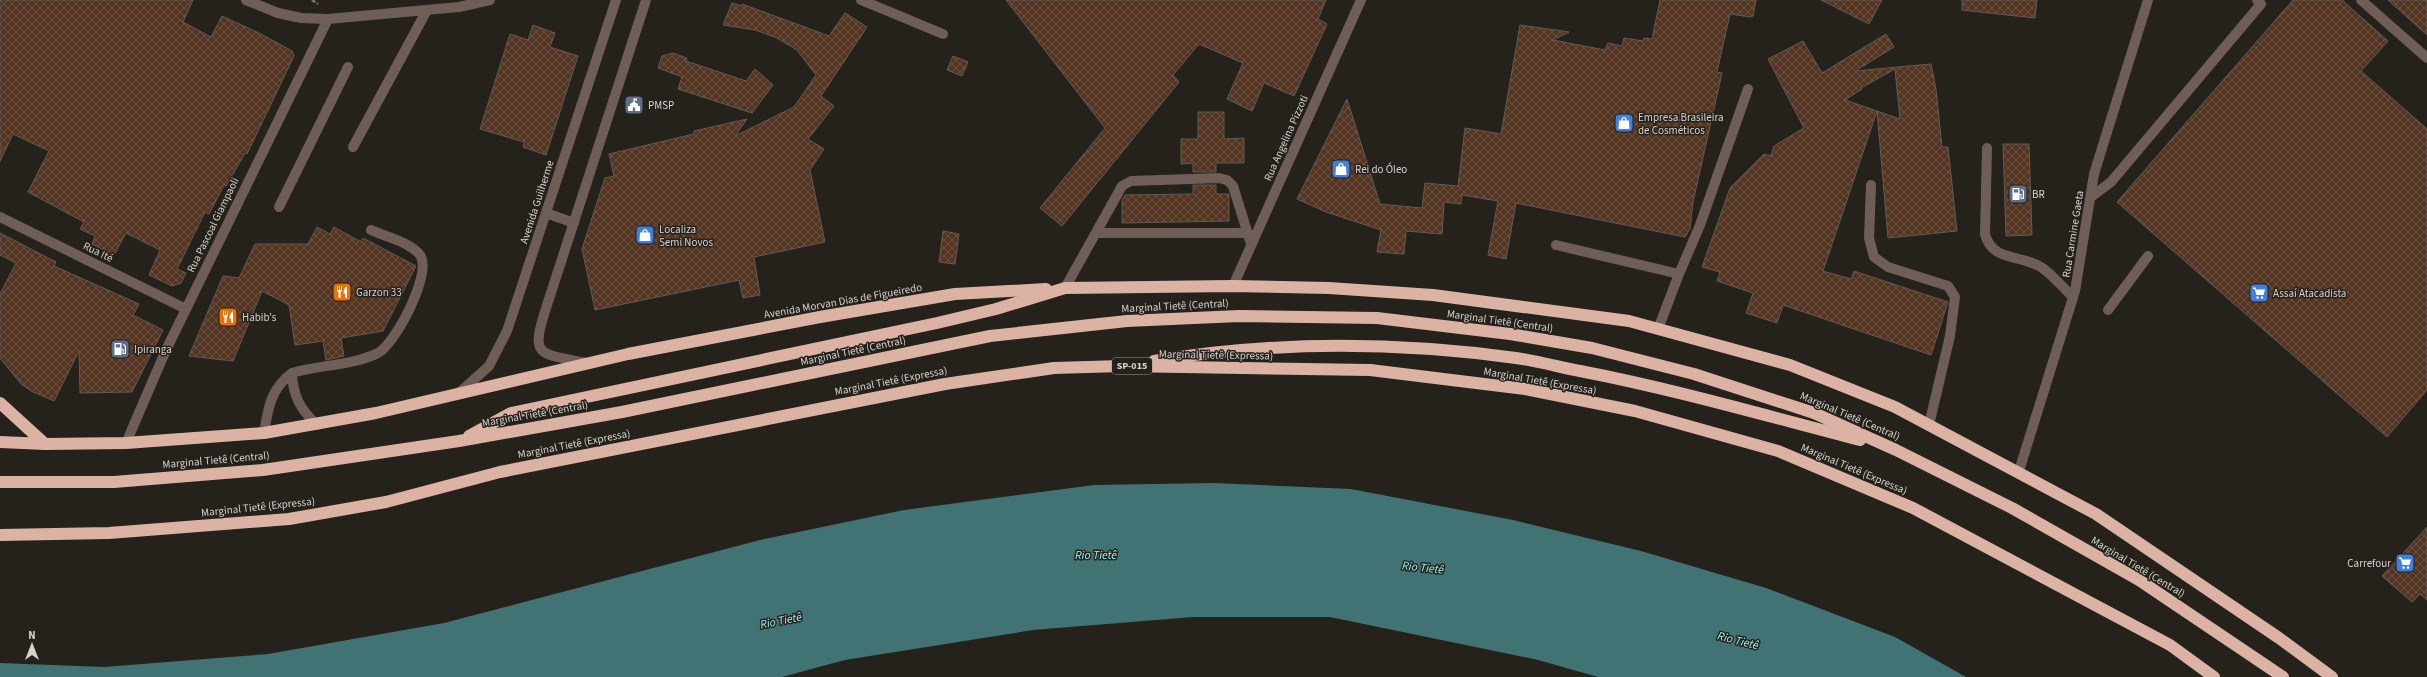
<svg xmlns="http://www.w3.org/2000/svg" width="2427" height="677" font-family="'Source Sans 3',sans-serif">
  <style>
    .water { fill: #417274 }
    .building { fill: url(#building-cross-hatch); stroke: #635b56 }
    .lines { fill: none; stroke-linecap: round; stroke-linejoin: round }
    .path { stroke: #7a7671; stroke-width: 2.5; stroke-dasharray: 4 2; stroke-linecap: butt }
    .minor { stroke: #6f5e58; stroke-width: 10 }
    .highway { stroke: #dcb2a4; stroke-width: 12 }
    .labels { text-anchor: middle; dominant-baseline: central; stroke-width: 3; stroke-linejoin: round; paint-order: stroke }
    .shield { fill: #25211b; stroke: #a19e99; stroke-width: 1 }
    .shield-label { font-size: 10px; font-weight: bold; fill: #d6d3cf }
    .poi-label { font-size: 11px; fill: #d6d3cf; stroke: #25211b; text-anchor: start }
    .street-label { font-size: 11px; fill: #d6d3cf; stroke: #25211b }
    .water-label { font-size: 12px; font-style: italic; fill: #9bf1f4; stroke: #25211b }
  </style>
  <defs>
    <pattern id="building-cross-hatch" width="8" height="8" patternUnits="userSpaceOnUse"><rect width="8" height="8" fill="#533522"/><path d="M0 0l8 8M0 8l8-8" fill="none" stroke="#6b5141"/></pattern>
  </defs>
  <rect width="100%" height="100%" fill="#25211b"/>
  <path class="water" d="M1214,483L1351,489L1513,520L1641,551L1766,588L1895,637L1966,677H1598L1538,660L1330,617H1193L1033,630L845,660L782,677H0V663L104,667L268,654L444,623L760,540L904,510L1094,485Z"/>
  <path class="building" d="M0,0H193L183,22L211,37L222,16L261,34L292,51L294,56L247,154L245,153L226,186L224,185L209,214L205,212L177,269L186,273L181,283L172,286L149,275L160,250L126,233L114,255L92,244L95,236L80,229L84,222L28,192L49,151L13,134L0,161Z
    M1006,0H1326L1318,19L1327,24L1294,96L1264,83L1252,111L1227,99L1243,63L1199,44L1173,75L1179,82L1062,226L1040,208L1105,128Z
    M1660,0H1756L1753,16L1750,17L1730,14L1717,72L1722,73L1693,202L1690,229L1685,237L1516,203L1506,259L1488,255L1498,201L1462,195L1461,204L1444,202L1442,234L1406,231L1404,254L1377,252L1381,230L1326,212L1297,199L1347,99L1380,204L1422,208L1425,183L1458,186L1465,128L1501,134L1520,25L1569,32L1553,40L1605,50L1608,43L1622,46L1624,38L1643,41L1644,38L1652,39Z
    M1821,0H1882L1869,24Z
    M1962,0H2037L2035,18L1962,10Z
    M2293,0H2342L2388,41L2361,71L2427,129V390L2387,437L2117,202Z
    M2388,0H2427V35Z
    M732,3L741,6L742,4L829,36L845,13L867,27L821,96L834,106L808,139L824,149L810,170L825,242L754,257L760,295L743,298L739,280L595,310L582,249L605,178L614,176L609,154L694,134V131L747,119L735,136L794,107L816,75L797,50L775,37L755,30L723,25Z
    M533,25L555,33L550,47L578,56L546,155L523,147L524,142L480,129L510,34L528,40Z
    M1886,34L1894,47L1855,71L1931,64L1936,89L1942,147H1948L1957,231L1888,238L1877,111L1900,119L1895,69L1861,88L1862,89L1845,100L1877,111L1823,271L1851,279L1854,271L1948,302L1931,355L1783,305L1777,323L1746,313L1753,293L1717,281L1720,272L1702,267L1730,188L1764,154L1771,156L1774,146L1804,128L1768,59L1803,41L1822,73Z
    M673,53L687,58L686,61L746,81L755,69L773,85L752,113L678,89L682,77L658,68L662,56Z
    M953,56L968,62L962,76L947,70Z
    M1198,112H1224V139L1244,138V163H1216V172H1193V163L1181,164V139H1198Z
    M2003,144H2029L2032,235L2006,236Z
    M1193,185H1216V194H1229V221L1122,223V200L1125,195L1193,194Z
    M317,227L330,234L334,227L361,242L363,238L416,266L383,331L341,338L344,356L326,360L323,341L295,345L289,305L262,291L233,361L189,356L223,276L239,278L255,244H308Z
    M943,231L959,234L955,264L939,262Z
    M0,233L56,262L54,266L139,304L133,315L163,330L132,392L80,393L79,351L54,401L31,391L21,384L0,358V294L16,263L0,255Z
    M2427,527V600L2420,594L2412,602L2382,576Z"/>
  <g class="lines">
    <path class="path" d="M312,0L318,4"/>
    <path class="minor" d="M246,0L278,13L301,18L328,19L459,7L490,0
      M861,0L943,34
      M2361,0L2427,58
      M353,147L427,10
      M1987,148L1985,234C1992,262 2020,254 2041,267C2053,275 2063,288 2073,297
      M1871,185L1869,238L1874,257L1888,267L1948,286L1955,297L1950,336L1929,425
      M2091,197L2111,182L2261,4L2257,0
      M279,207L348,67
      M546,213L574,223
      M0,217L186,309
      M1098,233H1248
      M1556,245L1679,274L1658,329
      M1679,274L1700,225L1748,89
      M1233,286L1361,0
      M1065,288L1122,186L1131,181L1219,178L1227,180L1233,186L1251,244
      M2108,310L2148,256
      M587,363C535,353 530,357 548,302L646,0
      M459,393L489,366L507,331L616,0
      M317,425C300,409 293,396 292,373C318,365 355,365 378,353C396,343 433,272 420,255C410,242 386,237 371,230
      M264,433C268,408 271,388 292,373
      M126,443L166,350L328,19
      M2019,471L2075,291L2094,174L2148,0"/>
    <path class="highway" d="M1154,361C1273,341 1397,342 1516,358C1538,361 1559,367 1580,371C1674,389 1767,416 1860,440
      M0,403L45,444
      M469,436L511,413L937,323L996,309L1065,288L1233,286L1329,288L1433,295L1629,321L1790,365L1895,407L2096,514L2279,638L2332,677
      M0,442L45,444L126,443L264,433L376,413L628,354L820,317L955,294L1046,289
      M0,482H114L263,470L459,441L622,412L990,336L1127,321L1239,316L1377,318L1510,334L1592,348L1694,374L1814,413L1896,450L2012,508L2139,580L2283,677
      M0,535L109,533L289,519L386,502L500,472L945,384L1054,368L1122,366L1370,370L1525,389L1635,411L1778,451L1913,508L2170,645L2214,677"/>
  </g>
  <defs>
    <symbol id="civic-square" viewBox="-11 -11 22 22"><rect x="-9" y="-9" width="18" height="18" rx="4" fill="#5c6f8a" stroke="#25211b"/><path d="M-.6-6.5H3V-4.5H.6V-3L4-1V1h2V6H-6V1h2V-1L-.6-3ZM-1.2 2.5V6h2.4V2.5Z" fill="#fff"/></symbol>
    <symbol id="shop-square" viewBox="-11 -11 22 22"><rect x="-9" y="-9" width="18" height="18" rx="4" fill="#3f7fe0" stroke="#25211b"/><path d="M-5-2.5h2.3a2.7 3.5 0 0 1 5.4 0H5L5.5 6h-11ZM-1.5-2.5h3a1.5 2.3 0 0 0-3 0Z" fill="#fff"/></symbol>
    <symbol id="fuel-square" viewBox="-11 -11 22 22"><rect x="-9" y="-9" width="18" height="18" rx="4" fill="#5c6f8a" stroke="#25211b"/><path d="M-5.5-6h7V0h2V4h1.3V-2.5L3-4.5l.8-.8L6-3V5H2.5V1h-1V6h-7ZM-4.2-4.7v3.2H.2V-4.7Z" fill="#fff"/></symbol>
    <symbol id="restaurant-square" viewBox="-11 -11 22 22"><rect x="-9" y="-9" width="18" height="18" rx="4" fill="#e8710a" stroke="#25211b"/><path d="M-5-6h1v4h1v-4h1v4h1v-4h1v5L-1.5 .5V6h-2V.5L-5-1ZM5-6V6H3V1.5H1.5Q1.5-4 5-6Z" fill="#fff"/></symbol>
    <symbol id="supermarket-square" viewBox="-11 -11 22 22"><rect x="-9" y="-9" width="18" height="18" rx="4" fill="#3f7fe0" stroke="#25211b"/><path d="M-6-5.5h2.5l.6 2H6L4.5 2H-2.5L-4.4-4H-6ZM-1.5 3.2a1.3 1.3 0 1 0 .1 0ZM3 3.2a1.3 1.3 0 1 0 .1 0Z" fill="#fff"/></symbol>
  </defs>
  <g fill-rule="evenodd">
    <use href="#civic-square" x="623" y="94" width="22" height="22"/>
    <use href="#shop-square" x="1613" y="112" width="22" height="22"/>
    <use href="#shop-square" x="1330" y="158" width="22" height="22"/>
    <use href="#fuel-square" x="2007" y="183" width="22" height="22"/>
    <use href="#shop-square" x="634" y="224" width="22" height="22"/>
    <use href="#restaurant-square" x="331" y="281" width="22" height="22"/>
    <use href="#supermarket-square" x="2248" y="282" width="22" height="22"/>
    <use href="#restaurant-square" x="217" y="306" width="22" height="22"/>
    <use href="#fuel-square" x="109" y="338" width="22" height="22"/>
    <use href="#supermarket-square" x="2394" y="552" width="22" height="22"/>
  </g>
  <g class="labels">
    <rect class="shield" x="1112" y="358" width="40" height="16" rx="3"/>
    <g class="shield-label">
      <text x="1132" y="366">SP-015</text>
    </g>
    <g class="poi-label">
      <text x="648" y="105">PMSP</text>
      <text x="1638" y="117">Empresa Brasileira<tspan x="1638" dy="13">de Cosméticos</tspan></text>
      <text x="1355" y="169">Rei do Óleo</text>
      <text x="2032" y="194">BR</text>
      <text x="659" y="229">Localiza<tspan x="659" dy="13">Semi Novos</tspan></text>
      <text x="356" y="292">Garzon 33</text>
      <text x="2273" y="293">Assaí Atacadista</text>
      <text x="242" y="317">Habib's</text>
      <text x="134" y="349">Ipiranga</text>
      <text x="2391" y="563" text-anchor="end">Carrefour</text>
    </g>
    <g class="street-label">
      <text transform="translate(1286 138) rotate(-66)">Rua Angelina Pizzoti</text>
      <text transform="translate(537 202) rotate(-72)">Avenida Guilherme</text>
      <text transform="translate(213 225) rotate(-64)">Rua Pascoal Giampaoli</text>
      <text transform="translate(2073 234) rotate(-81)">Rua Carmine Gaeta</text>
      <text transform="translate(98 252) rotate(26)">Rua Ité</text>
      <text transform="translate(843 301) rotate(-10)">Avenida Morvan Dias de Figueiredo</text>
      <text transform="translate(1175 306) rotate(-3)">Marginal Tietê (Central)</text>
      <text transform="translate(1500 321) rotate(8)">Marginal Tietê (Central)</text>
      <text transform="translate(853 351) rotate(-12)">Marginal Tietê (Central)</text>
      <text transform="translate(1216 355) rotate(1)">Marginal Tietê (Expressa)</text>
      <text transform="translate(891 381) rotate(-11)">Marginal Tietê (Expressa)</text>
      <text transform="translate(1540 381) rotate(10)">Marginal Tietê (Expressa)</text>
      <text transform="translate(535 414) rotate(-10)">Marginal Tietê (Central)</text>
      <text transform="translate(1850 416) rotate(23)">Marginal Tietê (Central)</text>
      <text transform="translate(574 444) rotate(-11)">Marginal Tietê (Expressa)</text>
      <text transform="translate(216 460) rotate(-5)">Marginal Tietê (Central)</text>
      <text transform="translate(1854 469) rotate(23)">Marginal Tietê (Expressa)</text>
      <text transform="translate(258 507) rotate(-6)">Marginal Tietê (Expressa)</text>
      <text transform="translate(2138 567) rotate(31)">Marginal Tietê (Central)</text>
    </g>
    <g class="water-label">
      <text x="1096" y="555">Rio Tietê</text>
      <text transform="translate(1423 568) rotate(6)">Rio Tietê</text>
      <text transform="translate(781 621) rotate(-11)">Rio Tietê</text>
      <text transform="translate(1738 641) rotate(14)">Rio Tietê</text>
    </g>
  </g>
  <g transform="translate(32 645)" stroke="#25211b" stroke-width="3" paint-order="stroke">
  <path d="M0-3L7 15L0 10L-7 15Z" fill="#d6d3cf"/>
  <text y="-6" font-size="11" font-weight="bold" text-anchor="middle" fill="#d6d3cf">N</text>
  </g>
</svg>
